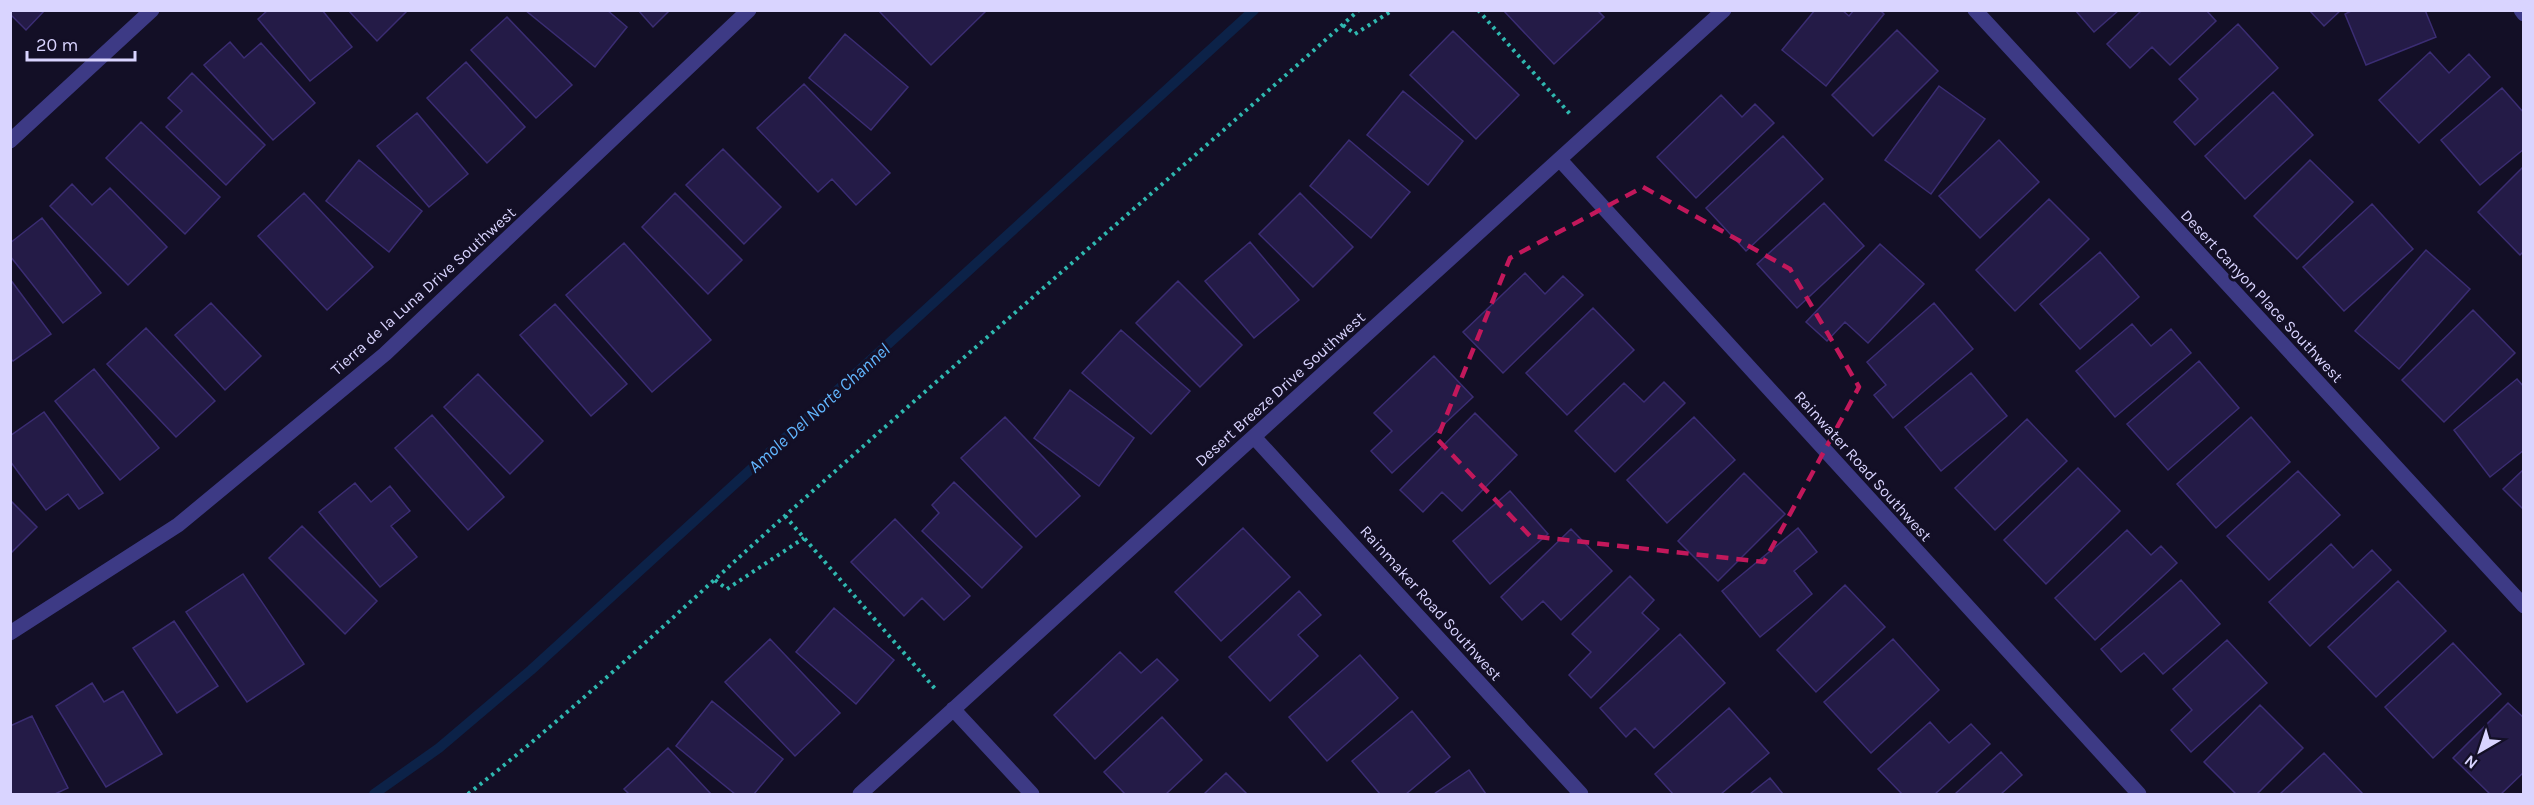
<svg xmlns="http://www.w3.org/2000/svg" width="2534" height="805" font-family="Karla,sans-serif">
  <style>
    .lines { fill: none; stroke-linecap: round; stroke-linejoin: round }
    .stream { stroke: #0c2248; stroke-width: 10 }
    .building { fill: #241b47; stroke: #3b2d73; stroke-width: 1.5 }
    .path { stroke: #2fb8b0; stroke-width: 4; stroke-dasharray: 3 4.5; stroke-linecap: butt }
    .minor { stroke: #3d3a85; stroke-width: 15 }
    .marked { fill: none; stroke: #c2185b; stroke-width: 4.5; stroke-dasharray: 12 8; stroke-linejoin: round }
    .labels { text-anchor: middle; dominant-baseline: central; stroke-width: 6; stroke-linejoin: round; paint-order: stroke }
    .street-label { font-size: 16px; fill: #d9d4ff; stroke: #130f26 }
    .water-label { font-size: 18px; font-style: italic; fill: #62b6ff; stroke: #130f26 }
  </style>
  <rect width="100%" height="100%" fill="#130f26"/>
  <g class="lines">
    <path class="stream" d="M374,794L439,748L531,670L1254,10"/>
  </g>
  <path class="building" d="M10,10H45L26,30L10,14Z
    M268,10H322L352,47L310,81L258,19Z
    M348,10H408L377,41Z
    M525,10H607L627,27L595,67Z
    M638,10H670L653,27Z
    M878,10H987L931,65Z
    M1503,10H1597L1604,17L1554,64Z
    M1815,10H1842L1849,16L1854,10H1880L1884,14L1826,86L1782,50Z
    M2075,10H2119L2094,32Z
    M2142,10H2206L2216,21L2170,65L2152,47L2130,68L2107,44Z
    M2309,10H2341L2324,26Z
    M2353,10H2425L2436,37L2366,65L2345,14Z
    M507,17L572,85L536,118L471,50Z
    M2238,24L2278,68L2195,145L2174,122L2198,99L2179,79Z
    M1897,30L1938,71L1873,136L1832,95Z
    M1453,31L1519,95L1476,139L1410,75Z
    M845,34L908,87L871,130L809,78Z
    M230,42L244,58L261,43L315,103L273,140L204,65Z
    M2430,52L2449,73L2469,54L2490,77L2419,143L2379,100Z
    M466,62L525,127L487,163L427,98Z
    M192,73L265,145L226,185L166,127L182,111L168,98Z
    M804,84L890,173L856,205L832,179L818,192L757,128Z
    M1939,86L1985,119L1931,194L1885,160Z
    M2502,88L2524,113V149L2480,185L2441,140Z
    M1403,91L1463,141L1428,185L1367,135Z
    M2273,92L2313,135L2245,199L2205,156Z
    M1721,95L1742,117L1755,104L1774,123L1696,198L1657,157Z
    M417,113L468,174L429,207L377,146Z
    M141,122L220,197L185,234L106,158Z
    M1783,136L1823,179L1746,251L1706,208Z
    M1349,140L1410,192L1371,238L1310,186Z
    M1999,140L2039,182L1980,238L1939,196Z
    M723,149L781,207L744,244L686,185Z
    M359,160L422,211L389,252L326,201Z
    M2310,160L2353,202L2297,259L2254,216Z
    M2524,166V251L2520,255L2478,212Z
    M72,184L92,205L110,188L167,247L128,285L50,206Z
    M304,193L373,267L327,310L258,236Z
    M675,193L742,260L708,294L642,227Z
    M1300,193L1353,247L1313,287L1259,234Z
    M2049,199L2089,239L2015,311L1976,270Z
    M1824,203L1864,246L1797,308L1757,264Z
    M2372,204L2413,249L2344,311L2303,267Z
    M42,218L101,293L63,323L10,256V243Z
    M1250,242L1299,300L1254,338L1205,281Z
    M624,243L711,340L652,392L566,295Z
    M1880,244L1924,284L1868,343L1845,322L1827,341L1806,322Z
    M2426,250L2470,289L2399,369L2355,331Z
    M2100,252L2139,297L2080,349L2040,304Z
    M1525,273L1545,294L1563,276L1583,295L1503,373L1463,332Z
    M10,279L51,334L13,361L10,358Z
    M1178,281L1242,345L1200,387L1136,323Z
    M211,303L261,356L225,390L175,335Z
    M1934,303L1973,349L1893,418L1874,395L1886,385L1867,362Z
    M555,304L627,384L591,416L520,335Z
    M1593,308L1634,350L1567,415L1526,373Z
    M2473,310L2515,353L2444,422L2402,380Z
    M2132,324L2151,346L2171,329L2191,353L2115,417L2076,371Z
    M146,328L215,401L176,437L107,364Z
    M1121,330L1190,391L1151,434L1082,373Z
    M1434,356L1473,397L1392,473L1371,451L1392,431L1374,413Z
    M2199,361L2239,408L2168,470L2127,424Z
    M94,369L159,448L120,480L55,401Z
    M1971,373L2007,416L1941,471L1905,427Z
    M478,374L543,441L510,474L444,407Z
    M2517,379L2524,387V450L2490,477L2454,430Z
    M1664,382L1685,403L1615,472L1575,431L1624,383L1644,402Z
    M1070,390L1134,438L1099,486L1034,438Z
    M44,412L103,493L79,509L68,494L46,510L10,461V436Z
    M1475,413L1517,455L1462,511L1442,492L1423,512L1400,490Z
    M432,415L504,497L468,530L395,448Z
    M1005,417L1080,496L1036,537L961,458Z
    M1694,417L1735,460L1667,523L1627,480Z
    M2251,417L2290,462L2216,528L2177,484Z
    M2027,419L2067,461L1995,530L1955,488Z
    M2078,468L2120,511L2046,584L2004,540Z
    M2524,469V510L2503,489Z
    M2298,471L2340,515L2269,580L2227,536Z
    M1744,473L1785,514L1718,581L1678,541Z
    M954,482L1022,547L982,588L922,531L939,513L932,505Z
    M355,483L371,502L390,486L410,511L391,526L417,557L380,587L319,512Z
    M1510,491L1548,534L1490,584L1453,541Z
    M10,500L37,527L10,554Z
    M895,519L970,596L944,620L922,598L904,616L851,562Z
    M302,526L377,601L345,634L269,558Z
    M1243,528L1290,577L1221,641L1175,592Z
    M1798,528L1817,552L1794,571L1812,594L1760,637L1722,591Z
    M1571,529L1612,571L1561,620L1543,601L1522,620L1501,597Z
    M2127,530L2151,555L2161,546L2177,563L2095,640L2055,598Z
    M2331,544L2353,568L2372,550L2391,570L2310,646L2269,602Z
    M243,574L304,664L247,702L186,612Z
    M1630,576L1654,600L1642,613L1659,629L1591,698L1569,675L1591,652L1572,634Z
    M2181,580L2220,624L2163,674L2144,653L2121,672L2101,649Z
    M2398,581L2446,631L2376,697L2328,647Z
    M1845,585L1885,627L1816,692L1777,650Z
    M1299,591L1321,615L1298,635L1318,656L1270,701L1229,657Z
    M834,608L894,660L856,704L796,652Z
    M174,621L218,686L177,713L133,648Z
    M1680,634L1725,683L1654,748L1635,728L1626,737L1600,708Z
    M770,639L840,713L795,756L725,682Z
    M1893,639L1939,690L1871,753L1824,702Z
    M2227,640L2267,683L2191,752L2171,730L2192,710L2173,689Z
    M2453,643L2501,694L2433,758L2385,707Z
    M1120,652L1141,673L1157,659L1178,680L1095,759L1054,715Z
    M1360,655L1398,698L1327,761L1289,717Z
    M92,683L104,702L123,691L162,754L106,787L56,706Z
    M712,701L783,759L754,794H735L676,746Z
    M2508,703L2524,718V772L2501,794H2490L2453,758Z
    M2260,705L2303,748L2257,794H2236L2204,762Z
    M1729,708L1769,753L1721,794H1673L1655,774Z
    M1412,711L1450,757L1406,794H1380L1352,761Z
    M32,716L68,788L55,794H10V726Z
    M1162,717L1202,760L1166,794H1125L1104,772Z
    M1930,722L1949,743L1971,724L1990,744L1935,794H1902L1878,769Z
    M668,748L711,794H629L624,789Z
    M2001,752L2022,775L2001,794H1955Z
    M2324,753L2363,794H2280Z
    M1469,770L1486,794H1434Z
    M1226,773L1247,794H1204Z
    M1770,778L1783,794H1750Z"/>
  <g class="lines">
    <path class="path" d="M1478,10L1570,114
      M1343,25L1355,34L1393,10
      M785,516L937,691
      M715,580L727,589L804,538
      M468,794C579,707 681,609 786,515C976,345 1169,180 1359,10"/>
    <path class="minor" d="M1975,10L2524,606
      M2521,10L2524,14
      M10,141L152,10
      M1561,161L2139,794
      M1254,437L1581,794
      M10,633L178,525L385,354L749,10
      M953,709L1032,794
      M860,794L1724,10"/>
  </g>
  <path class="marked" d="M1643,187L1790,269L1859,387L1764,562L1530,536L1437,439L1510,258Z"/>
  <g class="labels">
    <g class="street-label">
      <text transform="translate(423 291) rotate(-42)">Tierra de la Luna Drive Southwest</text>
      <text transform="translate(2262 296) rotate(47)">Desert Canyon Place Southwest</text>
      <text transform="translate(1280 389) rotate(-42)">Desert Breeze Drive Southwest</text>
      <text transform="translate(1863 466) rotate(48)">Rainwater Road Southwest</text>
      <text transform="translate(1431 603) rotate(48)">Rainmaker Road Southwest</text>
    </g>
    <g class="water-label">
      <text transform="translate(819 408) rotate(-42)">Amole Del Norte Channel</text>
    </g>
  </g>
  <rect width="2534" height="805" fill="none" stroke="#d9d4ff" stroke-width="24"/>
  <g transform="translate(2480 751) rotate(219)" stroke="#130f26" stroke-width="4.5" paint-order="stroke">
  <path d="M0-4.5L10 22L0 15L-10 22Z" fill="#d9d4ff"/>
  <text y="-9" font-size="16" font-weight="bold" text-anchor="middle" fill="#d9d4ff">N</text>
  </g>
  <path d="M27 51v9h108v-9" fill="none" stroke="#d9d4ff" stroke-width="3"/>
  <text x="36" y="51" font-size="18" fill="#d9d4ff" stroke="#130f26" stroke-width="4.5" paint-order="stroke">20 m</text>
</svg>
